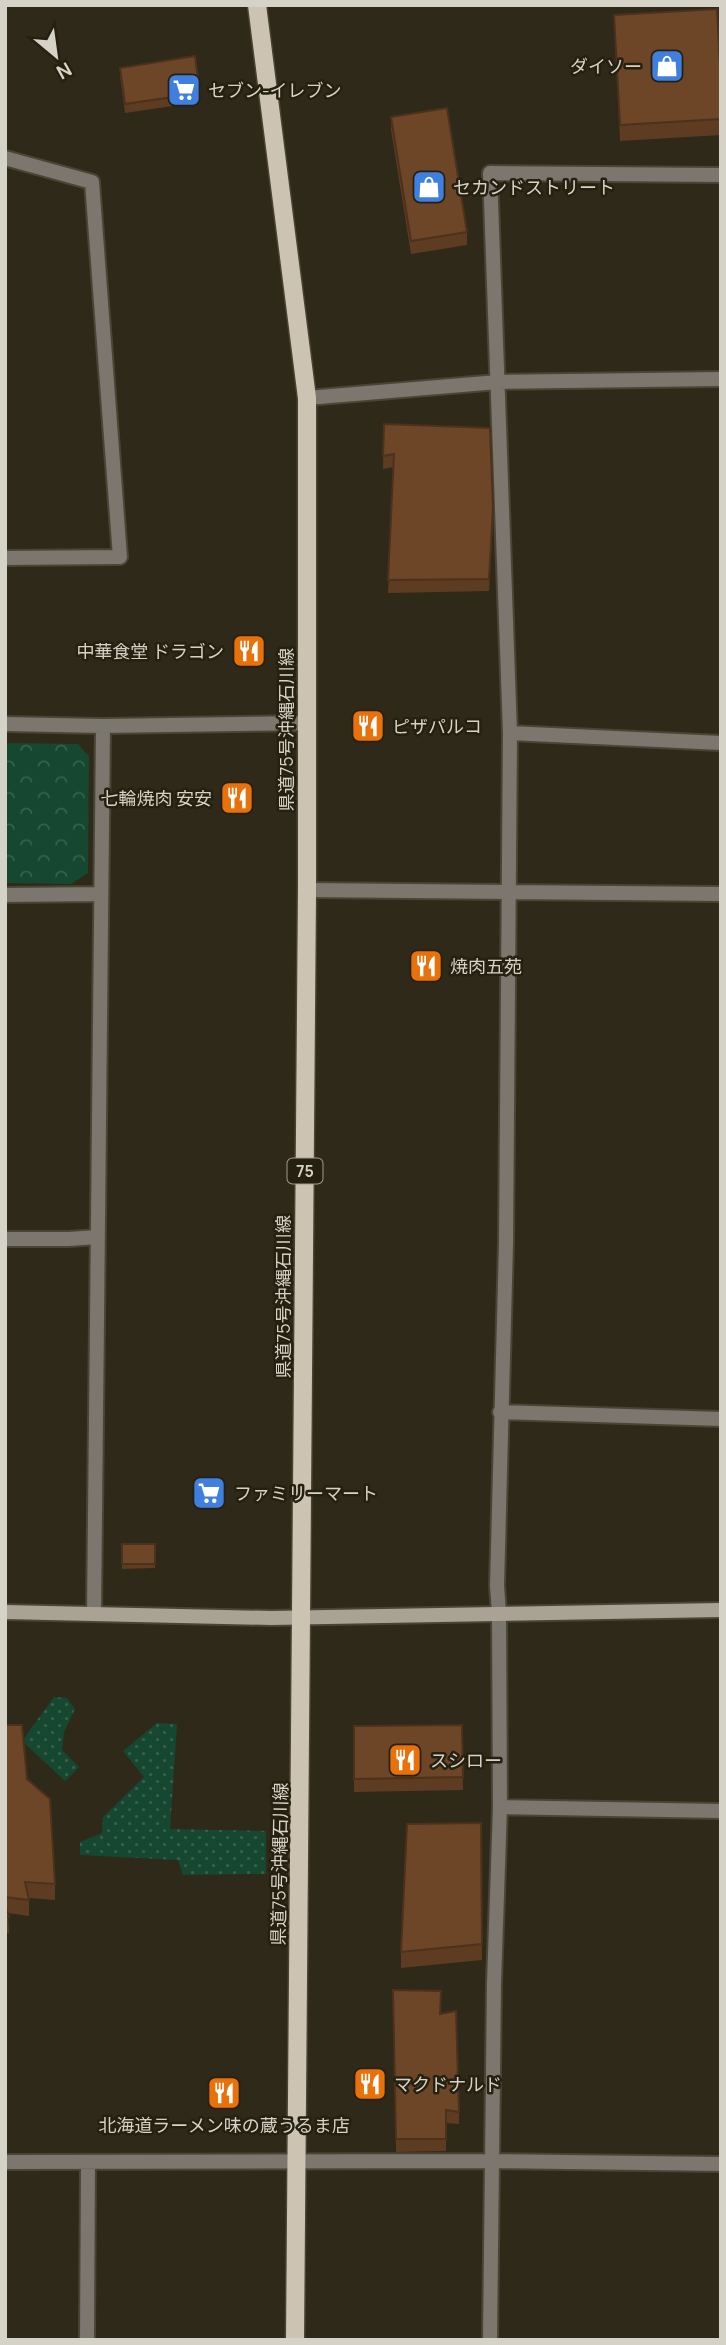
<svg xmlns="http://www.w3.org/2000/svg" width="726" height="2345" font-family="Manrope,'Noto Sans JP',sans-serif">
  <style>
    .grass { fill: url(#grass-dots) }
    .park { fill: url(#park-crowns) }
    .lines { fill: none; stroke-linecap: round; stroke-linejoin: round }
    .street-casing { stroke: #4a4435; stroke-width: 18 }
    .secondary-casing { stroke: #4a4435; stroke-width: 18 }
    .primary-casing { stroke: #4a4435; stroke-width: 21 }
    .street { stroke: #7b766e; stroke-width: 14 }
    .secondary { stroke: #a9a295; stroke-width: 14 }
    .primary { stroke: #cdc3b3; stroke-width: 18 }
    .wall { fill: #5e3c22 }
    .shaded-wall { fill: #4c311c }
    .building { fill: #6d4628; stroke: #4c311c; stroke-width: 2 }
    .labels { text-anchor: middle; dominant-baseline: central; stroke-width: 5; stroke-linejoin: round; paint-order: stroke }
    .shield { fill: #25200f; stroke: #a09d90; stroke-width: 2 }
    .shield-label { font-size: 16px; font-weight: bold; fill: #d5d2c7 }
    .poi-label { font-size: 18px; fill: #d5d2c7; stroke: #25200f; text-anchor: start }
    .street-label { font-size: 18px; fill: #d5d2c7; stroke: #25200f }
  </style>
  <defs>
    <pattern id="grass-dots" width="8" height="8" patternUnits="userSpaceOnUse" patternTransform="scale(1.75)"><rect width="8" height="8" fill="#154731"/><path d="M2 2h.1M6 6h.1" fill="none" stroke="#36614d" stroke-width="1.8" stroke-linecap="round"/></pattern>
    <pattern id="park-crowns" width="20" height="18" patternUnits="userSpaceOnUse" patternTransform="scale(1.75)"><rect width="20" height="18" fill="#154731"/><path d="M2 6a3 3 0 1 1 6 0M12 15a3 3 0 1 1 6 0" fill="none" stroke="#36614d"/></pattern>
  </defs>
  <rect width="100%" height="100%" fill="#2f2919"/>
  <path class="grass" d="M54,1697L67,1698L75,1709L64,1732L62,1750L79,1767L65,1781L22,1741Z
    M157,1723L177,1724L170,1829L266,1831V1874L183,1875L178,1860L80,1855V1842L102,1833L103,1817L144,1777L123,1751Z"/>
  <path class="park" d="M5,743L78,744L89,756L88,873L71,884L5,883Z"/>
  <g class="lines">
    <defs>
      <path id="street" d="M5,158L92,182L120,557L5,558
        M307,398L498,382L721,379
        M5,724L103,726L307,723
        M510,733L721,743
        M307,890L721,894
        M5,895L101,894
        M5,1239H69L97,1237
        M500,1412L721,1419
        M94,1614L103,726
        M500,1807L721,1811
        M5,2162L491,2161L721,2164
        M87,2340L88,2163
        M490,2340L494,1983L500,1807L499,1613L497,1586L506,1243L510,733L490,173L721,175"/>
      <path id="secondary" d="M5,1612L271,1618L721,1610"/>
      <path id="primary" d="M257,5L307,398V890L295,2340"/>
    </defs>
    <use href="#street" class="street-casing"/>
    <use href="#secondary" class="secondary-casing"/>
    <use href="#primary" class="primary-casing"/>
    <use href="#street" class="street"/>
    <use href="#secondary" class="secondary"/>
    <use href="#primary" class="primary"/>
  </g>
  <path class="wall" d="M614,15L721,85V135L620,141Z
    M120,68L200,93V102L125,113L120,77Z
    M391,117L467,232V245L411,254L391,130Z
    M384,424L493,519L489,591L388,593L394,467L383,469Z
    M122,1544H155V1568L122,1569Z
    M5,1725L27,1779L55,1884V1900L29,1898V1916L8,1913L9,1933H5Z
    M462,1725L463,1790L354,1792V1726Z
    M481,1823L482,1960L401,1968V1952Z
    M393,1990L441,2013L459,2112V2124L446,2123V2151L396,2152Z"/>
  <path class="shaded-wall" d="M493,507V519L489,591V579Z"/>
  <path class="building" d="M717,9L721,85V119L620,125L614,15Z
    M195,56L200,93L125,104L120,68Z
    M447,108L467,232L411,241L391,117Z
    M384,424L490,428L493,507L489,579L388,580L394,454L383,456Z
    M122,1544H155V1564H122Z
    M5,1725H22L27,1779L50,1799L55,1884L25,1882L29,1900L5,1897Z
    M462,1725L463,1777L354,1779V1726Z
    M481,1823L482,1944L401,1952L407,1824Z
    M5,1904L9,1917H5Z
    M393,1990L441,1991L440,2014L456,2011L459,2112L446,2110V2139H396Z"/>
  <defs>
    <symbol id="shop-square" viewBox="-11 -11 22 22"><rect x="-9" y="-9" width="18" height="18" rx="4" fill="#3f7fe0" stroke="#25200f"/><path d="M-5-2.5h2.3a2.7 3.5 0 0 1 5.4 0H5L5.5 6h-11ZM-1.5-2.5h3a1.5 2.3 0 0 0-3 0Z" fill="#fff"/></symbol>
    <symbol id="supermarket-square" viewBox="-11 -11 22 22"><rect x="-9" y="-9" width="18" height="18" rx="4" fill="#3f7fe0" stroke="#25200f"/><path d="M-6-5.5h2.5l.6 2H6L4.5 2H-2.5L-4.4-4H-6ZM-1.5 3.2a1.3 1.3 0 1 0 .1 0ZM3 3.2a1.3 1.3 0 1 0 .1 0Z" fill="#fff"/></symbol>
    <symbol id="restaurant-square" viewBox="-11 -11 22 22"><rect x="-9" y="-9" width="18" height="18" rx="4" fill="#e8710a" stroke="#25200f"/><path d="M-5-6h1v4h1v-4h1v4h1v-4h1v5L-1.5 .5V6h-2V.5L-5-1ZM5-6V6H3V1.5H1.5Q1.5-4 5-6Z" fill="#fff"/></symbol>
  </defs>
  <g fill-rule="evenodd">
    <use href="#shop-square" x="648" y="47" width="38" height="38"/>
    <use href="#supermarket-square" x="165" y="71" width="38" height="38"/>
    <use href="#shop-square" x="410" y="168" width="38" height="38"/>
    <use href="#restaurant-square" x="230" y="632" width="38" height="38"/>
    <use href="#restaurant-square" x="349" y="707" width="38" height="38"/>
    <use href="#restaurant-square" x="218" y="779" width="38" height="38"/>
    <use href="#restaurant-square" x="407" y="947" width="38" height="38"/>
    <use href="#supermarket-square" x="190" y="1474" width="38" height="38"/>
    <use href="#restaurant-square" x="386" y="1741" width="38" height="38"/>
    <use href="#restaurant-square" x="351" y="2065" width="38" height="38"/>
    <use href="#restaurant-square" x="205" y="2074" width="38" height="38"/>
  </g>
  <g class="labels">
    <rect class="shield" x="287.5" y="1158.5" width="35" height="25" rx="5"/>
    <g class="shield-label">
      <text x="305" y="1171">75</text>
    </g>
    <g class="poi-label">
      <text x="642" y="66" text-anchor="end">ダイソー</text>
      <text x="208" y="90">セブン-イレブン</text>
      <text x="453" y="187">セカンドストリート</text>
      <text x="224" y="651" text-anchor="end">中華食堂 ドラゴン</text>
      <text x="392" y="726">ピザパルコ</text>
      <text x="212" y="798" text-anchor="end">七輪焼肉 安安</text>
      <text x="450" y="966">焼肉五苑</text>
      <text x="234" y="1493">ファミリーマート</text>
      <text x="430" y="1760">スシロー</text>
      <text x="394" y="2084">マクドナルド</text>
      <text x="224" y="2125" text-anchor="middle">北海道ラーメン味の蔵うるま店</text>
    </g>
    <g class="street-label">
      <text transform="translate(286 730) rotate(-90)">県道75号沖縄石川線</text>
      <text transform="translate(283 1297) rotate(-90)">県道75号沖縄石川線</text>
      <text transform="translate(279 1864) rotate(-89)">県道75号沖縄石川線</text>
    </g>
  </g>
  <rect width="726" height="2345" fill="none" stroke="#d5d2c7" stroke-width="14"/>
  <g transform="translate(56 56) rotate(151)" stroke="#25200f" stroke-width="5" paint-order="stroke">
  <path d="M0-5L12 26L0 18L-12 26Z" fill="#d5d2c7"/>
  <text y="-10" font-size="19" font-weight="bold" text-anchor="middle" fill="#d5d2c7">N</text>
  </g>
</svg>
